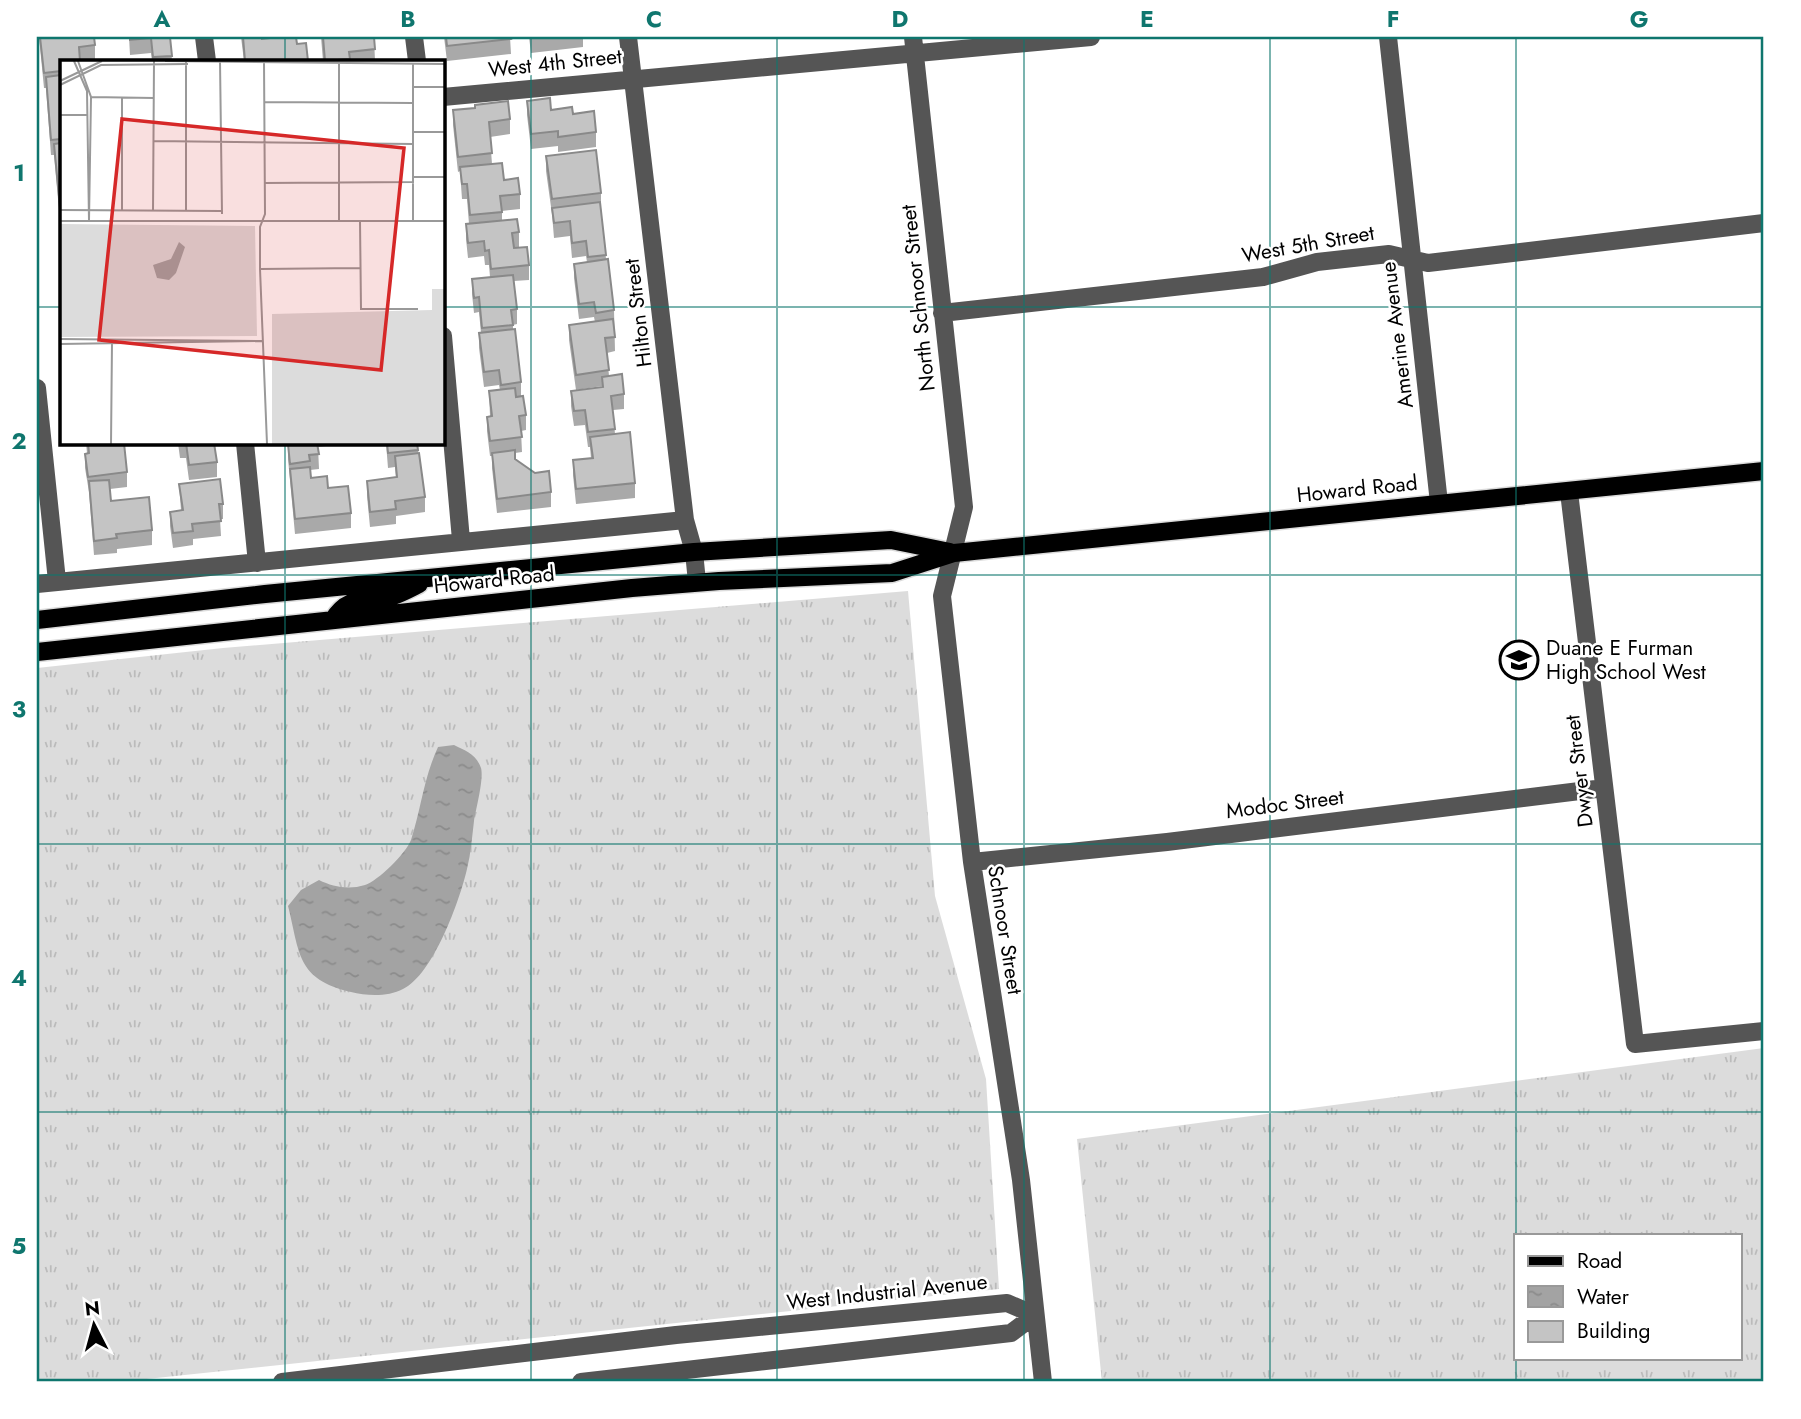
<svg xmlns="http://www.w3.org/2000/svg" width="1801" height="1419" font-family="Jost,sans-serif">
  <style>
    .grass { fill: url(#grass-tufts); fill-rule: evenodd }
    .water { fill: url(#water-ripples) }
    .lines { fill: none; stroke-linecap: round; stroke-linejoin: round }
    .major-casing { stroke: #dbdbdb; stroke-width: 21 }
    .minor { stroke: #555; stroke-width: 18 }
    .major { stroke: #000; stroke-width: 18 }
    .wall { fill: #a9a9a9 }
    .building { fill: #c4c4c4; stroke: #898989; stroke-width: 2 }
    .grid { fill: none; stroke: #0f766e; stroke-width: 2; stroke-opacity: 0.55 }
    .labels { text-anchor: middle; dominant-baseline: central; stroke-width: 5; stroke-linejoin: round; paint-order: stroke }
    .street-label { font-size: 21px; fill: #000; stroke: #fff }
    .poi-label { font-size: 21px; fill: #000; stroke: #fff; text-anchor: start }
    .inset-road { fill: none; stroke: #999; stroke-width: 2 }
    .view { fill: #d62828; fill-opacity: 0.15; stroke: #d62828; stroke-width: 3.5 }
    .inset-edge { fill: none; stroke: #000; stroke-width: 3.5 }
    .neatline { fill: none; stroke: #0f766e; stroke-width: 2.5 }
    .grid-label { font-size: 23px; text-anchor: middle; font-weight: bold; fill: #0f766e }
  </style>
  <defs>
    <pattern id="grass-tufts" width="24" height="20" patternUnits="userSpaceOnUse" patternTransform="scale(1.75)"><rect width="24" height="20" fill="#dcdcdc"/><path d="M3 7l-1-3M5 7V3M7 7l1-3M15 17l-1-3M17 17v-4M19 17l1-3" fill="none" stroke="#bbb"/></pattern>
    <pattern id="water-ripples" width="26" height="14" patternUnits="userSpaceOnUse" patternTransform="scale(1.75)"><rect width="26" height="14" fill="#a3a3a3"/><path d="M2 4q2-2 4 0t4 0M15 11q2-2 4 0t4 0" fill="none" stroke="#8b8b8b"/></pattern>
  </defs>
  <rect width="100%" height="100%" fill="#fff"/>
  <path class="grass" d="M908,591L935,896L986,1079L999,1289L118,1382H37V668L223,648Z
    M1764,1048V1382H1102L1077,1139ZM1516,1235H1740V1358H1516Z"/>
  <path class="water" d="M454,745C466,751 476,754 481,768C484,779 476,809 474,821C472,837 471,853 467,869C460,900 433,975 403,989C388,997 367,996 351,992C296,979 300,953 288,906L301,890L319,880C333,887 349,890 365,885C378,881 406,853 411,840C421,809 424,777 438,747Z"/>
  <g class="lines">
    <defs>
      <path id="major" d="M37,620L265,594L694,552L891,540L950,552
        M333,620C350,592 368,605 393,596C402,593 411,588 419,584
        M37,652L632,588L719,581L892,573L954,553L1764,471"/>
    </defs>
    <use href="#major" class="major-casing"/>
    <path class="minor" d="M204,37L207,61
      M414,37L417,61
      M628,37L685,520L694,552L697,582
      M913,37L964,507L942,596L972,862L1021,1180L1043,1382
      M1388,37L1439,503
      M443,97L1091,37
      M942,313L1263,277L1317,262L1389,254L1428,263L1764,223
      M443,336L461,540
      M37,388L57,581
      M245,443L257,563
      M1569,492L1635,1044L1764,1031
      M37,584L685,520
      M972,862L1167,842L1604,788
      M282,1382L676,1335L1007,1303L1035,1315
      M581,1382L1011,1333L1035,1315"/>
    <use href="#major" class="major"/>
  </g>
  <path class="wall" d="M39,37H77L95,45V60L61,61V221H60L54,155H51L46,88H44Z
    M129,37H170L172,61H152L151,53L130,55Z
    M241,37H275L297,44L308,61H244Z
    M321,37H374L375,61H323Z
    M444,37H510L511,54L447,61Z
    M529,37H583V47L531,53Z
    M527,101L551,110L573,114L596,132V147L558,152V146L531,149L527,115Z
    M453,110L510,119V134L490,137L492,164L504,180L520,194V209L502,211V221L519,232V247L529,265V280L514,281L517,309V324L513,325V329L521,382V396L526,415V430L521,431L522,452L515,453V459L551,492V507L497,513L492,468V456H490L487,431V417L490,416L489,391L500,390L499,385L484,387L479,348V333H481L479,312L474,313L472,294V279L490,277L489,265H485L484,256L468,258L466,239V224H469L467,199H462L460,171L458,172L453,125Z
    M546,156L601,193V208L606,259L614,310L615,351L607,353L609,376L624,394V409L613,410L615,434L635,483V498L576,504L573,475V460L591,458L590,447H588L585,425L574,426L571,406V391L602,387V386L576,390L569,340V325L595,322L594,317L579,319L574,278V264L587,262L586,256L572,258L570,236L554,238L552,214L546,171Z
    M86,443H124L127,472V487L110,489L111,501L152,530V545L117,549V553L94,555L89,492L85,468V454L87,453Z
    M178,443H214L217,462V477L189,480L186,458H180Z
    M293,443H334V445L318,447L319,469L310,470L311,478L328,488L351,513V528L295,534L288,459V444H294Z
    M386,443H417L425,497V512L396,516V524L370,527L367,496V481L396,478L395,467L388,468Z
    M179,484L223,504V519H220L221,536L193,539V545L173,548L170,526V512L181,510Z"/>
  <path class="building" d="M40,37H94L95,45L79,47L80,61H61V71L44,73Z
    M130,37H170L172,56L153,57L151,38L130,40Z
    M243,37H262V39L279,37H296L297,44L306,43L308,61H245Z
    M323,37H374L375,49L349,52L350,59L325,61Z
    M446,37H510L511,39L447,46Z
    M61,75V139L51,140L46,77Z
    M550,98L551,110L572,107L573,114L594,111L596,132L558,137V131L531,134L527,101Z
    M508,101L510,119L489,122L492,153L458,157L453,110L475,108V105Z
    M61,143V206L60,207L54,144Z
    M596,150L601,193L552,199L546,156Z
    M502,163L504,180L518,178L520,194L500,196L502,212L470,215L467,184H462L460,167Z
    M600,202L606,255L588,257L586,241L572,243L570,221L554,223L552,208Z
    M517,219L519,232L512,233L514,248L527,247L529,265L491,269L489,250L485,251L484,241L468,243L466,224Z
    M608,259L614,310L596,313L594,302L579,304L574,264Z
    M513,275L517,309L511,310L513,325L482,328L479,297L474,298L472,279Z
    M613,319L615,337L605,338L609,370L576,375L569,325Z
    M515,329L521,382L501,385L499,370L484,372L479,333Z
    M622,374L624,394L611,396L615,429L588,432L585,410L574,411L571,391L603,387L602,377Z
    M515,388L516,397L523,396L526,415L519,416L522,437L490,441L487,417L492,416L489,391Z
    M630,432L635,483L576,489L573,460L593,458L590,437Z
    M88,443H124L127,472L88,477L85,454L89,453Z
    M186,443H214L217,462L189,465Z
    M295,443H317L319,454L309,455L310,461L290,464L288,444Z
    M387,443H417L418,450L388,453Z
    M515,450V459L535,473L549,471L551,492L497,499L492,453Z
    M419,453L425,497L395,501L396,509L370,512L367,481L397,477L395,456Z
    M310,467L311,478L327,476L328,488L348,486L351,513L295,519L290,469Z
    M220,479L223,504H219L221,521L192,524L193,531L173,533L170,512L183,510L179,484Z
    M109,480L111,501L149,497L152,530L116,534L117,538L94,541L89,481Z"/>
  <path class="grid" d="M285,37V61M531,37V1382M777,37V1382M1024,37V1382M1270,37V1382M1516,37V1235M37,307H61M443,307H1764M285,443V1382M37,575H1764M37,844H1764M37,1112H1764M1516,1358V1382"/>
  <defs>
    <symbol id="school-ring" viewBox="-11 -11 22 22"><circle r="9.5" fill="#fff" stroke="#000" stroke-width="1.5"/><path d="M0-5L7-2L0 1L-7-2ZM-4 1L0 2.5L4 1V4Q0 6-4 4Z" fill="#000"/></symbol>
  </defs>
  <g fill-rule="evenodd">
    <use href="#school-ring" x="1497" y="638" width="44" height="44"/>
  </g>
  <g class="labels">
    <g class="street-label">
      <text transform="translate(555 63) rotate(-6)">West 4th Street</text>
      <text transform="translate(1308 244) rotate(-10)">West 5th Street</text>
      <text transform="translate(918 298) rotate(-96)">North Schnoor Street</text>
      <text transform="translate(638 313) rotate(-97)">Hilton Street</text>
      <text transform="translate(1397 335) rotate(-97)">Amerine Avenue</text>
      <text transform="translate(1357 489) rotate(-6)">Howard Road</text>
      <text transform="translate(494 580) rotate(-6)">Howard Road</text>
      <text transform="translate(1579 771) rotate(-97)">Dwyer Street</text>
      <text transform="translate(1285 804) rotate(-7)">Modoc Street</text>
      <text transform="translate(1005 930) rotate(81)">Schnoor Street</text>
      <text transform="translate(887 1292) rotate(-6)">West Industrial Avenue</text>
    </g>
    <g class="poi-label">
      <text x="1546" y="648">Duane E Furman<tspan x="1546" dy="24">High School West</tspan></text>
    </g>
  </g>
  <g transform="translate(60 60)">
    <rect width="385" height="385" fill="#fff"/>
    <path d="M0,164L195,166L197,276L0,277ZM372,229H385V384H212V254L372,250Z" fill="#dcdcdc"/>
    <path d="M119,182L125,187L116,213L109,220L97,218L93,205L111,199Z" fill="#a3a3a3"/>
    <path class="inset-road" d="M14,1L27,31L29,161M18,1L31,37L29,161M105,1L385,4M160,1L162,154M204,1L205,154L200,167V209L207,384M279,4V161M353,4V161M0,21L42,1M0,25L41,5L128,4M353,27H385M30,37L94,38M204,42L353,43M0,55H28M353,72H385M94,81L353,84M354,117H385M204,123L354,122M0,150L161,151M62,150V38M93,151L94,1M126,151V1M0,161H385M300,161L301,249H358M200,209L300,208M0,279L203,281M0,284L203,281M51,384L52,282"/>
    <path class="view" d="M62,59L344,88L321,310L39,280Z"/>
    <rect width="385" height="385" class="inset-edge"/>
  </g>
  <rect width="1801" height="1419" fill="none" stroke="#ffffff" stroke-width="77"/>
  <rect x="1514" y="1234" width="228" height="126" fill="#ffffff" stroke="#999999" stroke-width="2"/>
  <rect x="1528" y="1256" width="35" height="10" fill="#000000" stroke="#999999" stroke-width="2"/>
  <text x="1577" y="1268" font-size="21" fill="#000000">Road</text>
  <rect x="1528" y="1286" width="35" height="21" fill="url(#water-ripples)" stroke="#999999" stroke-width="2"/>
  <text x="1577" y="1304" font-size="21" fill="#000000">Water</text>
  <rect x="1528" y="1321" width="35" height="21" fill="#c4c4c4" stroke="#999999" stroke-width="2"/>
  <text x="1577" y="1338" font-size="21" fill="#000000">Building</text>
  <g transform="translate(94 1325) rotate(354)" stroke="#ffffff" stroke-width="5" paint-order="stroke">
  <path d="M0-5L12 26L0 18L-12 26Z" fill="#000000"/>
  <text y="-10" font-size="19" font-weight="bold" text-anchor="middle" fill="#000000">N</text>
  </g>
  <rect x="38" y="38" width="1724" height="1342" class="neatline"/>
  <g class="grid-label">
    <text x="162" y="27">A</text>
    <text x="408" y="27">B</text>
    <text x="654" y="27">C</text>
    <text x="900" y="27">D</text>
    <text x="1147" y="27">E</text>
    <text x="1393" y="27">F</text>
    <text x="1639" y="27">G</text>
    <text x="19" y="181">1</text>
    <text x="19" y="449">2</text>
    <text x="19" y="717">3</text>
    <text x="19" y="986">4</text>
    <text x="19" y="1254">5</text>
  </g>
</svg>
